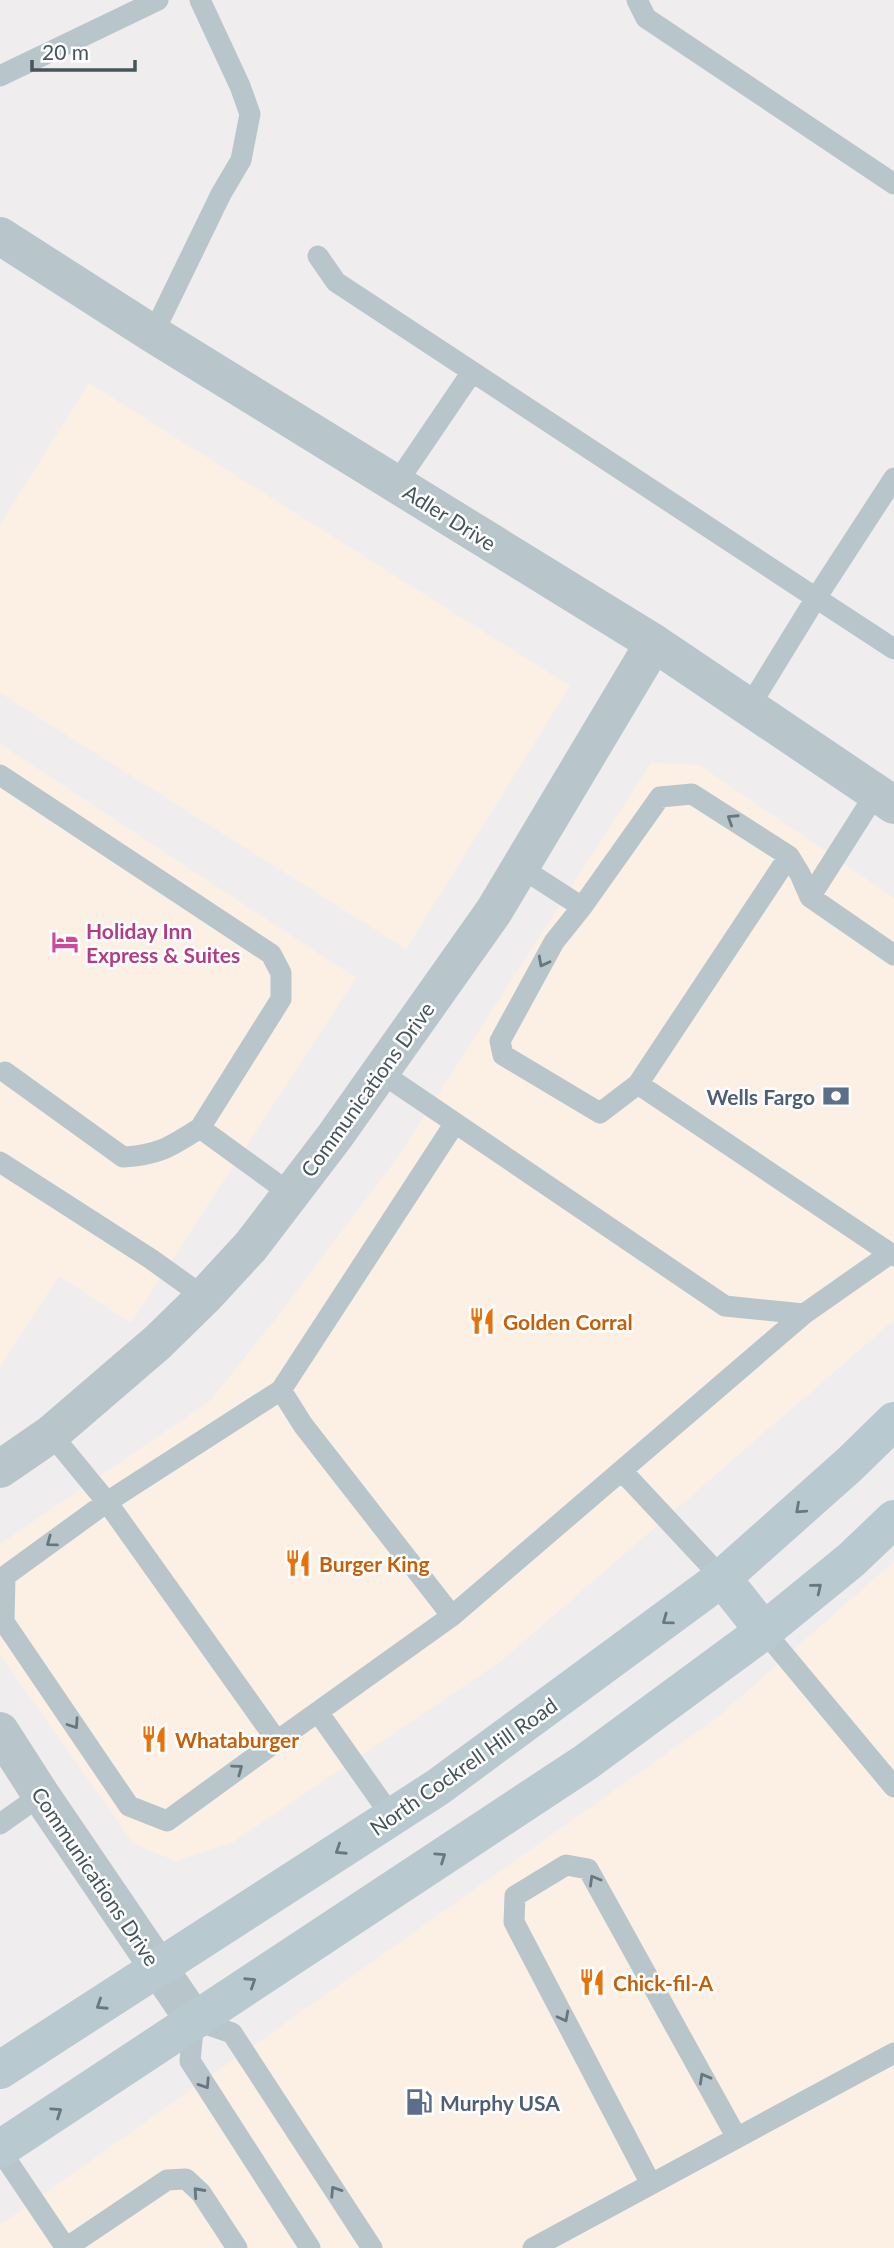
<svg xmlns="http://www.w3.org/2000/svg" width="894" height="2248" font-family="Lato,sans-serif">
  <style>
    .commercial { fill: #fcf0e5 }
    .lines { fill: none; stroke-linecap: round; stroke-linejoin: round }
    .lane { stroke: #b8c6cb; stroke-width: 21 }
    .street { stroke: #b8c6cb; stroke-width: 38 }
    .secondary { stroke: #b8c9d0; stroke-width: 38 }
    .oneway { stroke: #68777d }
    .oneway2 { stroke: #68787e }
    .labels { text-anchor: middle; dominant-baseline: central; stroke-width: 5; stroke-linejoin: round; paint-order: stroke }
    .street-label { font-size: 21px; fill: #45555b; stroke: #fff }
    .hotel-label { font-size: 21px; font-weight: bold; fill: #b23c85; stroke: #fff; text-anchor: start }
    .service-label { font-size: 21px; font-weight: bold; fill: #4e5e75; stroke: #fff; text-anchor: end }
    .food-label { font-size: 21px; font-weight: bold; fill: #c56008; stroke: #fff; text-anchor: start }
  </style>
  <rect width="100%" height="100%" fill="#f0edee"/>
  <path class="commercial" d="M89,383L570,686L406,949L0,693V525Z
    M0,744L356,978L131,1323L59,1276L0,1367Z
    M651,763L699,765L894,898V1320L501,1661L233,1842L176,1861L134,1844L0,1655V1544L210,1401L277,1317L396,1160Z
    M894,1561V2248H0V2225L718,1717Z"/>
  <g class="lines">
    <path class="lane" d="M637,0L646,18L894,184
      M0,76L158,0
      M318,256L336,282L816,598L894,478
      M153,334L221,194L241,160L250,114L240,86L200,0
      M396,484L472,372
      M749,707L816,598L894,649
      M0,775L271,954L281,973V999L200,1128L291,1194
      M789,856L638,1084L894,1256
      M520,867L582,907
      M810,897L876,793
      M5,1072L123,1157C159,1155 170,1147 200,1128
      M380,1072L725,1306L804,1314L891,1253
      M638,1084L600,1113L503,1055L500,1041L554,942L582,907L660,797L692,794L789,856L800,874L810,897L894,955
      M0,1162L151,1259L204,1297
      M51,1434L107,1502L277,1741L452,1616L804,1314
      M622,1471L722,1578
      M452,1616L303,1425L281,1390L455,1123
      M764,1631L894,1787
      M318,1712L392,1817
      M277,1741L167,1821L129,1806L4,1622L5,1576L107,1502L281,1390
      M0,1824L41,1795
      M0,2150L66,2248
      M651,2184L514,1922L515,1896L566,1865L588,1869L737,2138
      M66,2248L167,2180L186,2179L201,2193L237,2248
      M310,2248L190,2061L194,2020L232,2033L372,2248
      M533,2248L894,2053"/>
    <path class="street" d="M0,236L153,334L654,643L894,805
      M0,1469L51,1434L158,1342L204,1297L251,1246L335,1136L494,911L654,643
      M0,1731L41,1795L194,2020"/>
    <path class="secondary" d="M722,1578L764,1631
      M0,2070L438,1787L722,1578L850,1464L894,1421
      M0,2149L586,1762L764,1631L851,1560L894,1519"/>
  </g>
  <defs><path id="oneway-chevron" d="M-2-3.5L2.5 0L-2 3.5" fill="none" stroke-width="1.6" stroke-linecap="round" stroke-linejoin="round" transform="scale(1.75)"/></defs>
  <g class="oneway">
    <use href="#oneway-chevron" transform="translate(732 819) rotate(-147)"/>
    <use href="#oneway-chevron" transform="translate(543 962) rotate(118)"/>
    <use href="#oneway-chevron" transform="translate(51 1542) rotate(144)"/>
    <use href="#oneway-chevron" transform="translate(74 1724) rotate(56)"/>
    <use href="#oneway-chevron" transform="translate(238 1769) rotate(-36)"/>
    <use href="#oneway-chevron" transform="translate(594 1880) rotate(-120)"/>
    <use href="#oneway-chevron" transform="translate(564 2017) rotate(62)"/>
    <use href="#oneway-chevron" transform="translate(704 2078) rotate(-119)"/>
    <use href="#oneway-chevron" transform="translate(205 2084) rotate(57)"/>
    <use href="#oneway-chevron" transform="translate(335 2191) rotate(-123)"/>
    <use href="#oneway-chevron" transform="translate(198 2192) rotate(-132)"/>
  </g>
  <g class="oneway2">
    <use href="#oneway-chevron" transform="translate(800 1509) rotate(138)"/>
    <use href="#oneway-chevron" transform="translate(817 1588) rotate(-39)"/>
    <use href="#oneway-chevron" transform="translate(667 1620) rotate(144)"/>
    <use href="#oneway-chevron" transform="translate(340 1850) rotate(147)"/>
    <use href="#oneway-chevron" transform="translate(441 1857) rotate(-34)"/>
    <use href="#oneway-chevron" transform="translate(251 1982) rotate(-33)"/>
    <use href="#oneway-chevron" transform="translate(101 2005) rotate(147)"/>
    <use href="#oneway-chevron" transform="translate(57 2112) rotate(-34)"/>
  </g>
  <defs>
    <symbol id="hotel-bare" viewBox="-9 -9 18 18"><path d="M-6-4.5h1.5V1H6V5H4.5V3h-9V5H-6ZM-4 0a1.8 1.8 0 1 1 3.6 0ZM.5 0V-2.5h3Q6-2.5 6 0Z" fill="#d1479c" stroke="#fff" stroke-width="2.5" paint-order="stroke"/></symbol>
    <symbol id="bank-bare" viewBox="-9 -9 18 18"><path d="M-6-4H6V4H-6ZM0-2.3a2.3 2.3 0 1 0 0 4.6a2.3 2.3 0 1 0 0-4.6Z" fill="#5c6f8a" stroke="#fff" stroke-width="2.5" paint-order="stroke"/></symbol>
    <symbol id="restaurant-bare" viewBox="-9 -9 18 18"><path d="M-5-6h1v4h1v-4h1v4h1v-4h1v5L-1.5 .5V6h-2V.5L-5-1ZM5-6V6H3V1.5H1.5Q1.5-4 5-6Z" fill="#e8710a" stroke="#fff" stroke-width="2.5" paint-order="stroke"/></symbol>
    <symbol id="fuel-bare" viewBox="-9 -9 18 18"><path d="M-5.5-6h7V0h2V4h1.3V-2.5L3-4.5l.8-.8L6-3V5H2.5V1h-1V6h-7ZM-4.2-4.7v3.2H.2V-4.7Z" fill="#5c6f8a" stroke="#fff" stroke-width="2.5" paint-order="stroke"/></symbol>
  </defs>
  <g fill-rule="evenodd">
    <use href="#hotel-bare" x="46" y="923" width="38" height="38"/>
    <use href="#bank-bare" x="817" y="1077" width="38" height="38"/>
    <use href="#restaurant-bare" x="463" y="1302" width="38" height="38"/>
    <use href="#restaurant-bare" x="279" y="1544" width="38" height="38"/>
    <use href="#restaurant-bare" x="135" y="1720" width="38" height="38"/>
    <use href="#restaurant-bare" x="573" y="1963" width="38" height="38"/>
    <use href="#fuel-bare" x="400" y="2083" width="38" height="38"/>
  </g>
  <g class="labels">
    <g class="street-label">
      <text transform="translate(450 517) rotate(32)">Adler Drive</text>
      <text transform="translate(367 1089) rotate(-54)">Communications Drive</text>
      <text transform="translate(463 1766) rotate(-35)">North Cockrell Hill Road</text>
      <text transform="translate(96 1876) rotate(56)">Communications Drive</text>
    </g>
    <g class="hotel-label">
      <text x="86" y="930">Holiday Inn<tspan x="86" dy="24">Express &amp; Suites</tspan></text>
    </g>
    <g class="service-label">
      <text x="815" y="1096">Wells Fargo</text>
      <text x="440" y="2102" text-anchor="start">Murphy USA</text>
    </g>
    <g class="food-label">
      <text x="503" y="1321">Golden Corral</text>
      <text x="319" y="1563">Burger King</text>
      <text x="175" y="1739">Whataburger</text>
      <text x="613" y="1982">Chick-fil-A</text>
    </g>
  </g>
  <path d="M32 60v10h103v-10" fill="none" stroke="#45555b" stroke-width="3.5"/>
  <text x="42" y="60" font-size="21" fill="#45555b" stroke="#ffffff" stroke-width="5" paint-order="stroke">20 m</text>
</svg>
